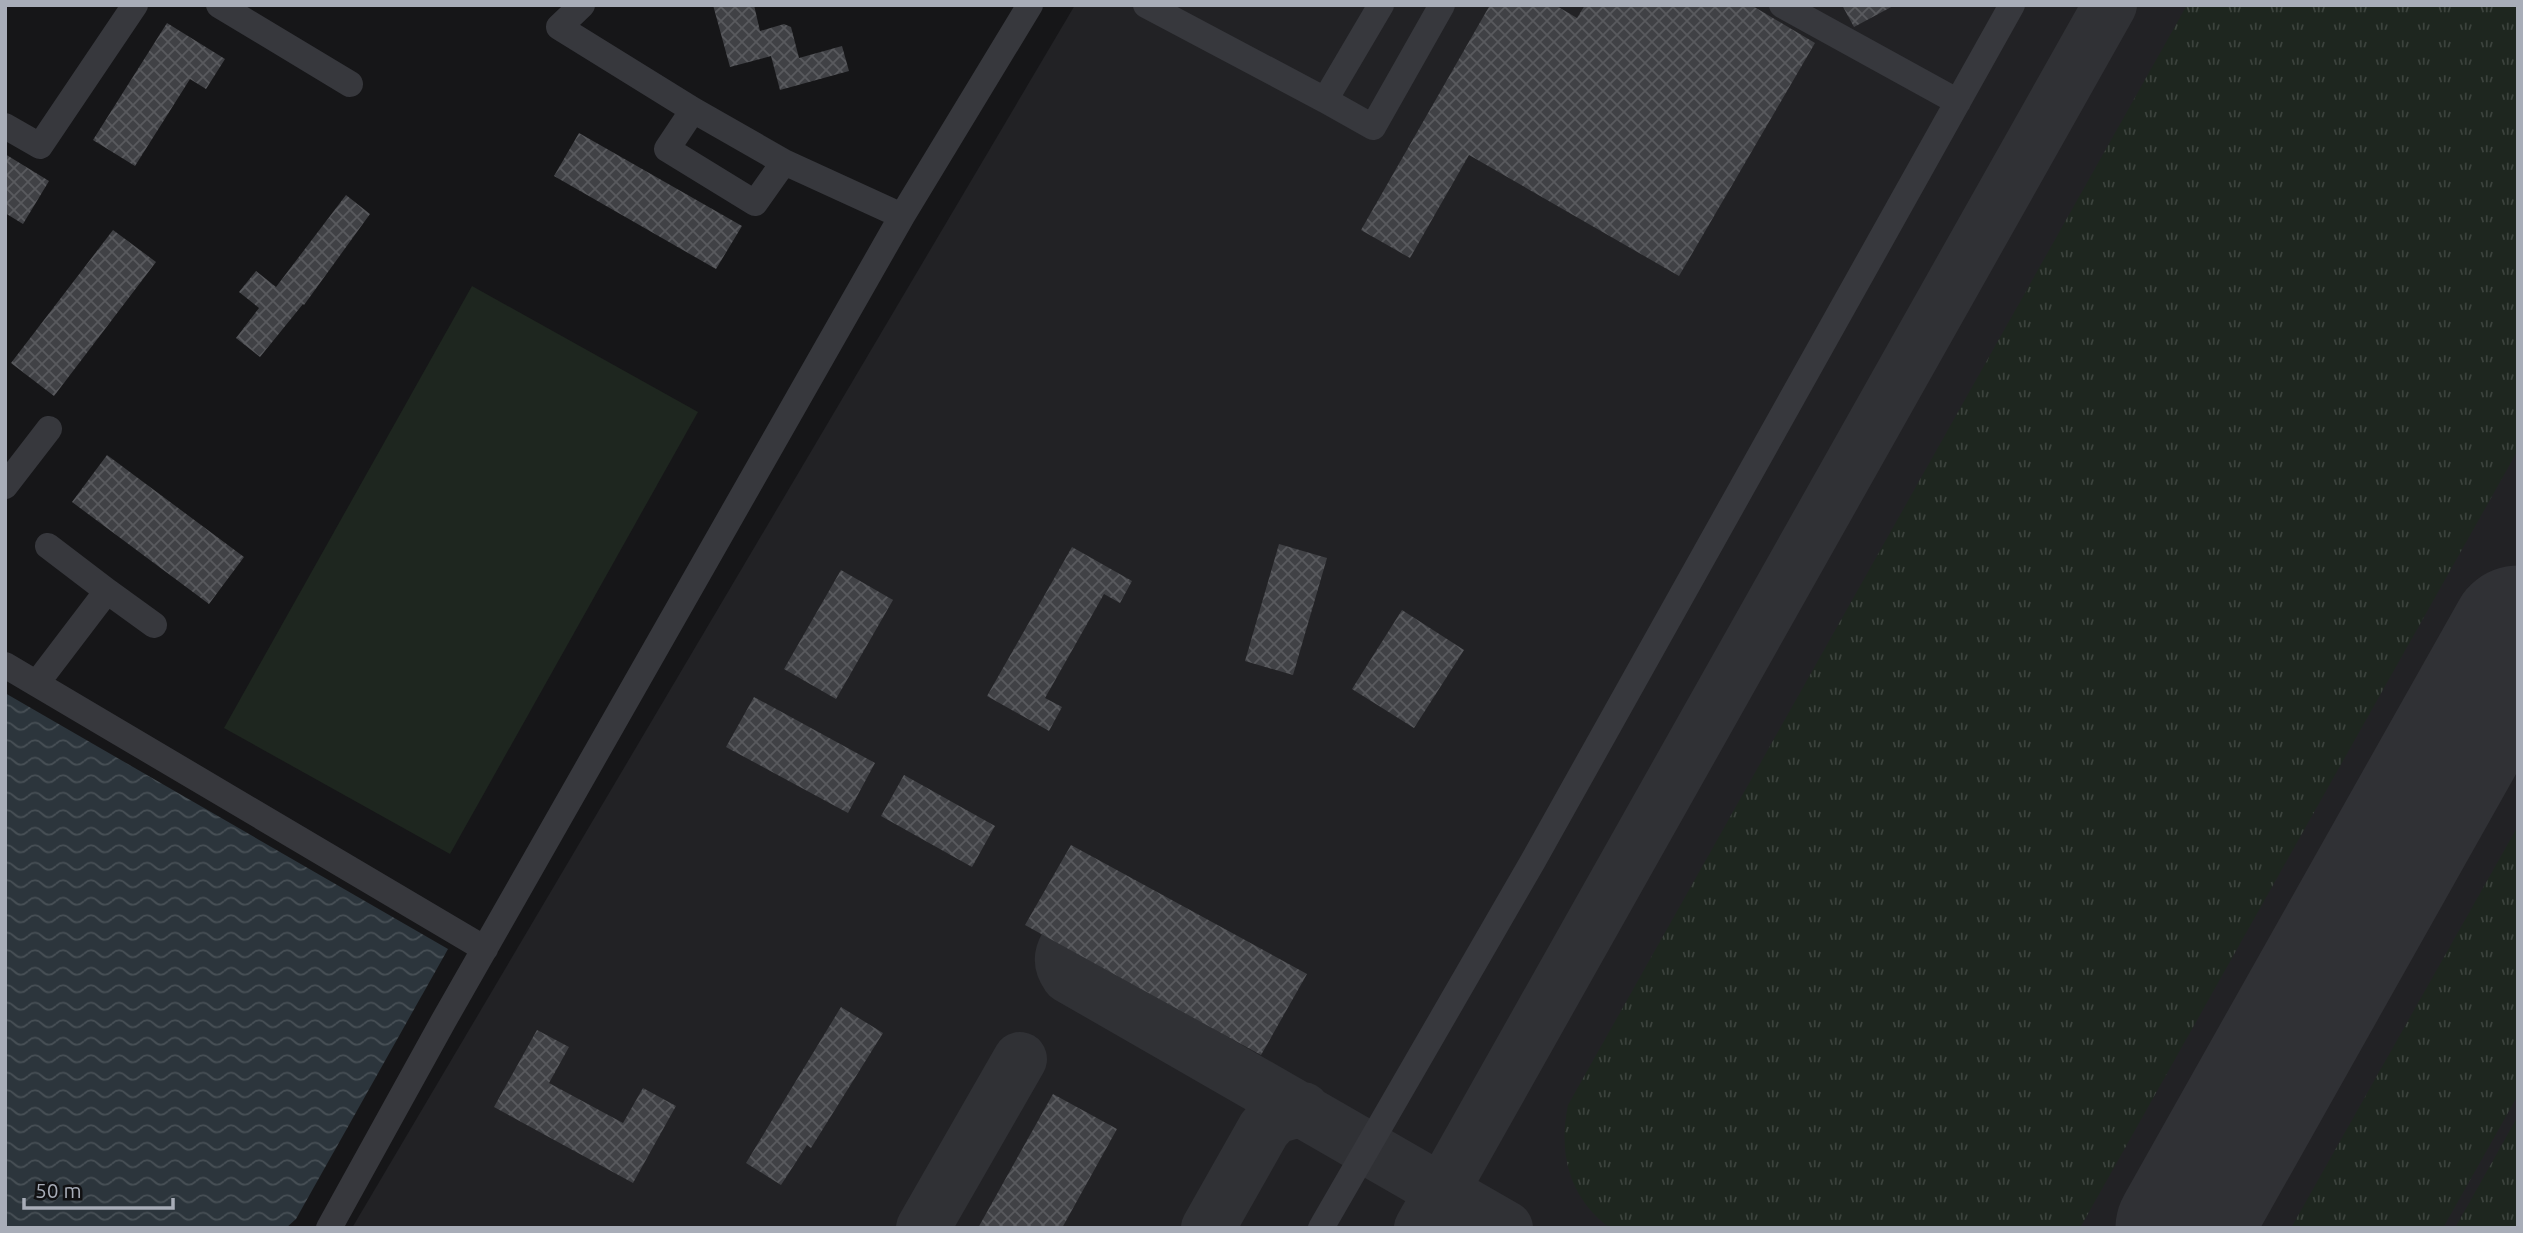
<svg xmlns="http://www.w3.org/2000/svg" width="2523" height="1233" font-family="Ubuntu,sans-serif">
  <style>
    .built { fill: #222225 }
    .grass { fill: url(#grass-tufts) }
    .pitch { fill: #1e261f }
    .water { fill: url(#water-waves) }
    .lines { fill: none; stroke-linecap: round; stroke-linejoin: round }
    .taxiway { stroke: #303135; stroke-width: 54 }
    .runway { stroke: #303135; stroke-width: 135 }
    .building { fill: url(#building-cross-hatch) }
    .minor { stroke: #37383d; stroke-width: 26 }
  </style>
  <defs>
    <pattern id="grass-tufts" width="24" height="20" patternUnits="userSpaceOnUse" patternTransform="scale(1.75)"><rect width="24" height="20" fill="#1e261f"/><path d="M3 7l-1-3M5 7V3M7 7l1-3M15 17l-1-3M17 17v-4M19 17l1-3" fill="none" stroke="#3c433d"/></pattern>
    <pattern id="water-waves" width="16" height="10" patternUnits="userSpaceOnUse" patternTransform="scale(1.75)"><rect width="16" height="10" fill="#2c353c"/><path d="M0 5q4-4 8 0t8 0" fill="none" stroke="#485056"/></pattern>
    <pattern id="building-cross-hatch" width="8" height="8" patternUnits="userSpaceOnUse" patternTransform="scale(1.75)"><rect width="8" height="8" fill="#404145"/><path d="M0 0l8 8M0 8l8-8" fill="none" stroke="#595a5e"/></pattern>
  </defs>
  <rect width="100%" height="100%" fill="#161618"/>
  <path class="built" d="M1075,5H2518V1228H352Z"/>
  <path class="grass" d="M2187,5H2518V450L2080,1228H1610C1569,1198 1558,1153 1568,1105Z
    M2518,826V1095L2443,1228H2291Z
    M2518,1116V1228H2455Z"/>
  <path class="pitch" d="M472,286L698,412L450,854L224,728Z"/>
  <path class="water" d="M5,693L448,949L296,1219L286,1228H5Z"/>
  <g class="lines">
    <path class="taxiway" d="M1066,946C1059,958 1061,966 1068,976L1506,1228
      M923,1228L1020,1059
      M1208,1228L1264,1129L1275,1117L1303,1109
      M1421,1228L2110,5"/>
    <path class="runway" d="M2183,1228L2518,633"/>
  </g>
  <path class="building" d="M713,5H754L760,31L784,24L791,27L799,58L842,46L849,71L780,90L771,56L730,67Z
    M1490,5H1555L1577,18L1585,5H1751L1815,43L1679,276L1469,155L1410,258L1361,230Z
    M1842,5H1895L1854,27Z
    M167,23L225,59L206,89L190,79L135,166L93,140Z
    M579,133L742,226L716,269L554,176Z
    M5,154L49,181L23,224L5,213Z
    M346,195L370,214L304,305L303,304L260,357L236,338L259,308L239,292L256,271L276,287Z
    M113,230L156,262L54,396L11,363Z
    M107,455L244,557L209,604L72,502Z
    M1279,544L1327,558L1293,675L1245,661Z
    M1072,547L1132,581L1120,603L1104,594L1045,698L1062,707L1049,731L987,696Z
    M841,570L893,600L836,699L784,669Z
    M1402,610L1464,650L1414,728L1352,689Z
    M754,697L875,763L848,813L726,747Z
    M904,775L995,826L972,867L881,816Z
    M1071,845L1307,974L1261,1055L1025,925Z
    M841,1007L883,1033L811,1148L807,1145L781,1185L746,1163Z
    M537,1030L569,1047L549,1083L623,1123L643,1088L676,1106L633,1183L494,1107Z
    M1053,1094L1117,1129L1062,1228H978Z"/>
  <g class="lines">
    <path class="minor" d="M219,5L350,84
      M582,5L559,27L693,110L784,162L902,216
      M1146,5L1325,100L1381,5
      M1782,5L1958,102
      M1325,100L1373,127L1442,5
      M693,110L667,149L755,203L784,162
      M5,126L40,146L135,5
      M5,486L49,429
      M48,546L107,591
      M5,665L485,949
      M37,683L107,591L154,625
      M329,1228L444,1020L902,216L1030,5
      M1321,1228L1533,861L2012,5"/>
  </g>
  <rect width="2523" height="1233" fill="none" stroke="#a8adb8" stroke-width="14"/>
  <path d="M24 1198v10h149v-10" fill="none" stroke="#a8adb8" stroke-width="3.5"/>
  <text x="35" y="1198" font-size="21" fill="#a8adb8" stroke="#111113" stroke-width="5" paint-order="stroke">50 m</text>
</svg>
